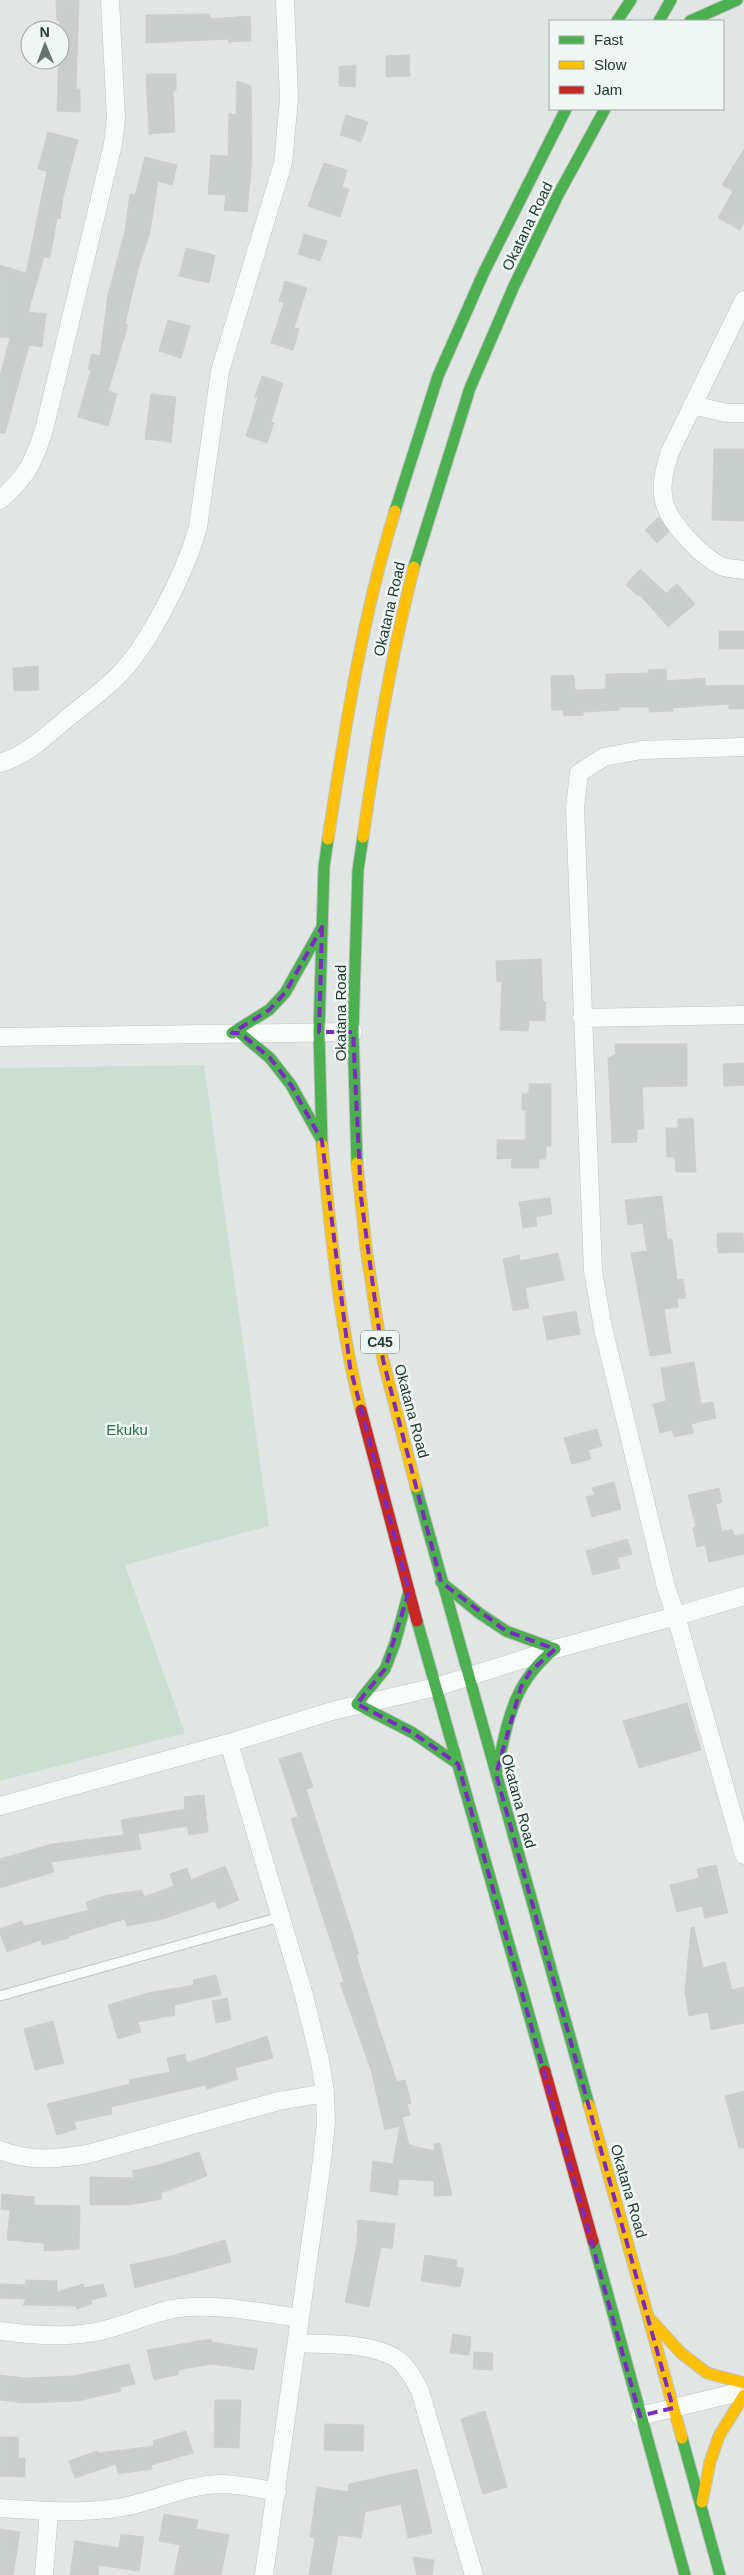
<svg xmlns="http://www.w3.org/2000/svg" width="744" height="2575" font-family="Arial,sans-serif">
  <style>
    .green { fill: #cadfd2 }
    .building { fill: #c8cecc; stroke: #cacfcd }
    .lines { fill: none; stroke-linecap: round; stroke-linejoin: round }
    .lane-casing { stroke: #bec3c1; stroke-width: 11 }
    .street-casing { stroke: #bec3c1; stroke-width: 19 }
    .fast-casing { stroke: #bcc3c1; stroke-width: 13 }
    .slow-casing { stroke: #bcc3c1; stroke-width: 13 }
    .jam-casing { stroke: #bcc3c1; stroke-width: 13 }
    .lane { stroke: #fafbfb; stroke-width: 9 }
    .street { stroke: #fafbfb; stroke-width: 18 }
    .fast { stroke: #4caf50; stroke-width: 11 }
    .slow { stroke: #ffc107; stroke-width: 11 }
    .jam { stroke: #c62828; stroke-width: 11 }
    .marked { fill: none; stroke: #7b2cbf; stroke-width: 4; stroke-dasharray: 10 6; stroke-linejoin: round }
    .labels { text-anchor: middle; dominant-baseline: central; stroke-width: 5; stroke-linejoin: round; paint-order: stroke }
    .shield { fill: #eff6f3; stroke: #5f716d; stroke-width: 1 }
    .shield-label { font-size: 14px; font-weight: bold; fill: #213834 }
    .street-label { font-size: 15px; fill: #213834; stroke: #eff6f3 }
    .park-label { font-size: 15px; fill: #2d6d4b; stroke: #eff6f3 }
  </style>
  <rect width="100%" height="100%" fill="#e1e6e4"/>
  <path class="green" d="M204,1065L269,1526L125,1565L185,1733L0,1781V1068Z"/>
  <path class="building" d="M56,0H79L76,89H80V112L57,111L60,21H57Z
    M210,14V19L250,16L251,41L229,42L228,39L146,43V15Z
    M409,55L410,76L386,77V56Z
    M339,66H356L355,87L339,86Z
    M146,74H176V91H173L175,132L149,134Z
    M237,81L251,86L252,158L247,212L224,210L226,195L208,194L211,155L228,156L229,114L236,115Z
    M346,115L368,122L361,142L340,135Z
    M48,132L78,140L63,197L60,219L57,218L50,258L44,257L28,312L46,314L42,347L29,345L5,433H0V375L10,338L0,337V265L26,273L47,171L38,169Z
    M744,149V222L740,230L718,218L733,191L722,185Z
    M145,157L177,165L172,185L158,181L150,232L137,273L125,324L128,325L108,391L117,394L108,426L78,417L91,370L88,369L92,354L100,356L108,295L125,231L130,194L135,195Z
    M324,163L347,170L342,187L349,189L340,217L308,206Z
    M304,234L327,241L320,261L298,254Z
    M186,248L215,255L209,283L179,276Z
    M285,281L307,288L294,328L299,329L293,350L271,343L284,303L279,301Z
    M168,320L190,326L181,358L159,351Z
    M262,376L283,383L271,422L274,423L267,443L246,436L258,397H255Z
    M151,394L176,397L171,442L145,439Z
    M714,449H744V521L712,520Z
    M659,517L669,532L657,543L645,530Z
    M640,569L666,593L677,584L695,604L668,627L639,594L638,596L626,585Z
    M719,631H744V649H719Z
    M38,666L39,690L14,691L13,668Z
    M666,669V681L705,678V686L744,685V709H729V704L672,708L673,711L649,712V707H619V710L583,712V715L564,716L563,710H552L551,676L574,675L575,690L606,689V674L648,673V670Z
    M541,959L543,1002H546L545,1021L529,1020L528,1031L500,1030L502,982H497L496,961Z
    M615,1044H687V1086L642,1087L644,1129H637V1142L612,1143L608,1058L616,1054Z
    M744,1063V1085L724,1086L723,1064Z
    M529,1084H551V1146H546V1159H539V1168H511L512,1158L497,1159V1140H526V1110H522V1094H529Z
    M693,1118L696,1172H676L675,1157H667L666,1128H678V1119Z
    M662,1196L667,1239H672L677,1280L683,1279L686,1298L677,1299L678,1307L664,1309L671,1353L650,1356L631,1253L647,1251L643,1223L628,1225L625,1200Z
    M550,1198L552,1214L536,1217L537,1226L523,1228L519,1202Z
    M717,1233H743L744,1252L718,1253Z
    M558,1253L564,1280L525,1288L529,1308L513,1311L503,1259L519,1255L520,1261Z
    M576,1311L580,1334L547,1340L543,1317Z
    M694,1362L701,1404L713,1402L716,1418L691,1424L694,1433L674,1437L672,1430L660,1433L653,1404L666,1401L661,1368Z
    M597,1429L602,1446L588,1450L591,1459L572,1464L564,1438Z
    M614,1482L621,1509L592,1517L586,1497L595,1495L592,1488Z
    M719,1488L722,1502L716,1504L722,1532L732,1529L734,1536L744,1534V1554L709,1562L705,1545L697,1547L693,1528L696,1527L688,1495Z
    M627,1539L632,1554L617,1558L620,1568L593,1575L586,1551Z
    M687,1703L701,1750L639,1768L623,1721Z
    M301,1752L313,1787L306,1789L359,1954L356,1955L379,2028L397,2082L405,2080L411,2103L407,2104L410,2115L402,2117L409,2145L434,2151V2144L440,2143L452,2195L434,2196V2181L399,2179L397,2195L370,2191L373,2161L393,2164L400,2126L385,2130L371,2070L340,1983L344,1982L291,1819L298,1817L279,1759Z
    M204,1795L208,1832L189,1835L187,1826L138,1834L141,1849L51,1862L54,1872L0,1888V1859L52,1844L124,1835L121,1820L185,1809L184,1797Z
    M716,1865L728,1913L705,1918L702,1906L677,1912L670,1885L699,1878L697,1869Z
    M225,1866L239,1900L218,1909L215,1901L163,1919L127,1926L125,1919L69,1936V1938L42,1945L41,1940L7,1952L0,1933V1929L22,1921L24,1926L89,1910L86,1902L108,1895L142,1890L144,1897L174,1886L170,1874L187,1868L191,1880Z
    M694,1927L703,1968L725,1962L732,1990L744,1987V2023L711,2030L708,2012L689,2016L685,1992L691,1928Z
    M216,1975L221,1995L174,2005L175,2015L138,2022L141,2032L118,2039L108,2005L148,1993L194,1985L193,1980Z
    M227,1998L231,2020L216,2023L212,2001Z
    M53,2021L64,2063L35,2070L24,2029Z
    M267,2036L273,2058L235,2068L238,2079L207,2089L206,2085L111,2107L112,2114L74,2122L76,2129L57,2135L47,2104L130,2084L129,2080L170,2072L167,2058L185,2054L187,2063Z
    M744,2091V2148H739L725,2096Z
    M199,2152L207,2176L161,2193L162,2199L130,2205H90V2177L134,2178L132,2171L159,2165Z
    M2,2194L34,2197V2205L80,2206L79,2249L44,2251V2243L7,2240L10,2210L1,2209Z
    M358,2220L395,2224L392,2249L381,2247L369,2307L345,2302L357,2244Z
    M225,2240L231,2262L135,2288L130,2265L171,2256Z
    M425,2255L457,2260L456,2267L464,2269L460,2287L421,2281Z
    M26,2280L57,2281V2292L83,2284L84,2288L103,2284L107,2296L91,2300L92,2304L77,2309L76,2306L23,2305L26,2299L0,2298V2284L26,2285Z
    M453,2334L471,2337L469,2355L450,2353Z
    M211,2339L212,2342L257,2349L254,2370L212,2364L178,2370L179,2374L154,2380L147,2350Z
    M474,2352L493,2353L492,2370L473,2369Z
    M129,2364L135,2384L120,2387L121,2391L78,2401L24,2403L0,2400V2375L25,2378L74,2376Z
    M215,2400H241L239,2448L214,2447Z
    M485,2411L507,2487L483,2494L461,2419Z
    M325,2424L364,2425L363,2451L324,2450Z
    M186,2431L193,2453L151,2465L152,2469L118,2474L116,2464L75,2478L69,2461L97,2451L98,2453L154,2446L153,2441Z
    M0,2437H18V2458H25V2477L0,2476Z
    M417,2469L432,2533L408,2538L401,2504L365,2512L361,2538L338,2535L331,2575H309L315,2538L310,2537L317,2487L348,2492L349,2484Z
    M164,2514L198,2520L196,2529L229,2535L221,2575H174L180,2545L159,2541Z
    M0,2529L20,2532L13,2575H0Z
    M121,2534L144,2537L139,2571L99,2565L98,2575H70L75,2541L119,2548Z
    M413,2557L434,2560L432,2575H417Z"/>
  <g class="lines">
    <defs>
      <path id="lane" d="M0,1996L280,1917"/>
      <path id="street" d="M744,300L670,452C665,468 660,484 664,501C669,523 701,556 721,566C728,569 737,569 744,570
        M692,405L727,413H744
        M0,500C27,476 33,464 44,430L113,144L116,118L110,0
        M744,747L641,750L604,757L579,773L575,808L593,1271L603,1328L666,1587L676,1616L744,1596
        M0,763C25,756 44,738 64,721C81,707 100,693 117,677C149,645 186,571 198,527L220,371L283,163L289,99L285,0
        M582,1018L744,1015
        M0,1037L353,1032
        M229,1743L303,1992L320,2061L325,2093L326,2123L321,2168L264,2575
        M0,1806L229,1743L332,1711L436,1687L555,1649L676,1616L744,1855
        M0,2150C30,2162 57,2159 88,2154L279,2101L325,2093
        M0,2331C30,2335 65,2338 95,2332C124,2327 150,2312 179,2308C219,2303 261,2313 300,2318
        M297,2343C328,2345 367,2342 394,2357C406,2364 414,2379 420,2391L474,2575
        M640,2416L744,2391
        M0,2508C41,2511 82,2514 123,2507C155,2501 186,2485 220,2484C239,2484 258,2488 277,2492
        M44,2575L49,2511"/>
      <path id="fast" d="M617,21L631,0
        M659,21L671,0
        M690,21L737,0
        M395,511L438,376L484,272L566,109
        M414,567L470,388L514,286L558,195L605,109
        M232,1033L269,1010L285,993L321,929
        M240,1033L270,1058L291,1085L320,1137
        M322,1145L319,1032L324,867L328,839
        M357,1163L353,1032L358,870L363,837
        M416,1487L589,2105
        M441,1582L479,1613L506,1631L555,1649C513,1682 508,1720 497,1770
        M409,1591L395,1643L385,1669L357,1704L413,1733L458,1764
        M417,1621L545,2071
        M593,2241L685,2575
        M682,2438L720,2575"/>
      <path id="slow" d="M363,837C376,746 391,655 414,567
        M328,839C345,729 362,618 395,511
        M322,1145C331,1234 339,1324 361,1410
        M357,1163L366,1248L383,1360L416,1487
        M589,2105L682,2438
        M652,2321L681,2353L707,2373L744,2383
        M702,2502L710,2462L719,2436L744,2395"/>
      <path id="jam" d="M361,1410L417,1621
        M545,2071L593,2241"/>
    </defs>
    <use href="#lane" class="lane-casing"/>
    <use href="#street" class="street-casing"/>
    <use href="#fast" class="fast-casing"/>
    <use href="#slow" class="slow-casing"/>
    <use href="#jam" class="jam-casing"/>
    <use href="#lane" class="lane"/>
    <use href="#street" class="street"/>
    <use href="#fast" class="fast"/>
    <use href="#slow" class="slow"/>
    <use href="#jam" class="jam"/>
  </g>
  <path class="marked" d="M322,927L319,1032H353L361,1197L383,1360L441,1582L506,1631L555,1649L530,1672L521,1687L496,1774L673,2408L640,2416L458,1764L413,1733L357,1704L385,1669L409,1591L350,1367L322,1141L291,1085L270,1058L240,1033H232L269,1010L285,993Z"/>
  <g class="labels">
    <rect class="shield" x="361" y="1330.5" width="38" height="23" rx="4"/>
    <g class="shield-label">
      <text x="380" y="1342">C45</text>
    </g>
    <g class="street-label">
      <text transform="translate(527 226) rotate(-64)">Okatana Road</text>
      <text transform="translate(389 609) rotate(-77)">Okatana Road</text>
      <text transform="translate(340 1013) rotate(-90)">Okatana Road</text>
      <text transform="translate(412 1411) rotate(75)">Okatana Road</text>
      <text transform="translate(519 1801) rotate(75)">Okatana Road</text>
      <text transform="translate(629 2191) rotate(74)">Okatana Road</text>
    </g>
    <g class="park-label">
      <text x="127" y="1429">Ekuku</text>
    </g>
  </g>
  <rect x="549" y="20" width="175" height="90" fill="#eff6f3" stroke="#9daaa7"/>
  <rect x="559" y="36" width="25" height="8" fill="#4caf50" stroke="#9daaa7"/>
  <text x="594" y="45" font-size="15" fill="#213834">Fast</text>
  <rect x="559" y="61" width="25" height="8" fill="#ffc107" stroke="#9daaa7"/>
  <text x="594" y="70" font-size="15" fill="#213834">Slow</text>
  <rect x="559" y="86" width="25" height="8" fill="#c62828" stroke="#9daaa7"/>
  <text x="594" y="95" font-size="15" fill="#213834">Jam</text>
  <g transform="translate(45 45) rotate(359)"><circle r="24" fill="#eff6f3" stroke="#9daaa7"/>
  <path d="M0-4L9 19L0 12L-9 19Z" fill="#647572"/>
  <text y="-8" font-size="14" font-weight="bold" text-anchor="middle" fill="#213834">N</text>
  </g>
</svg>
